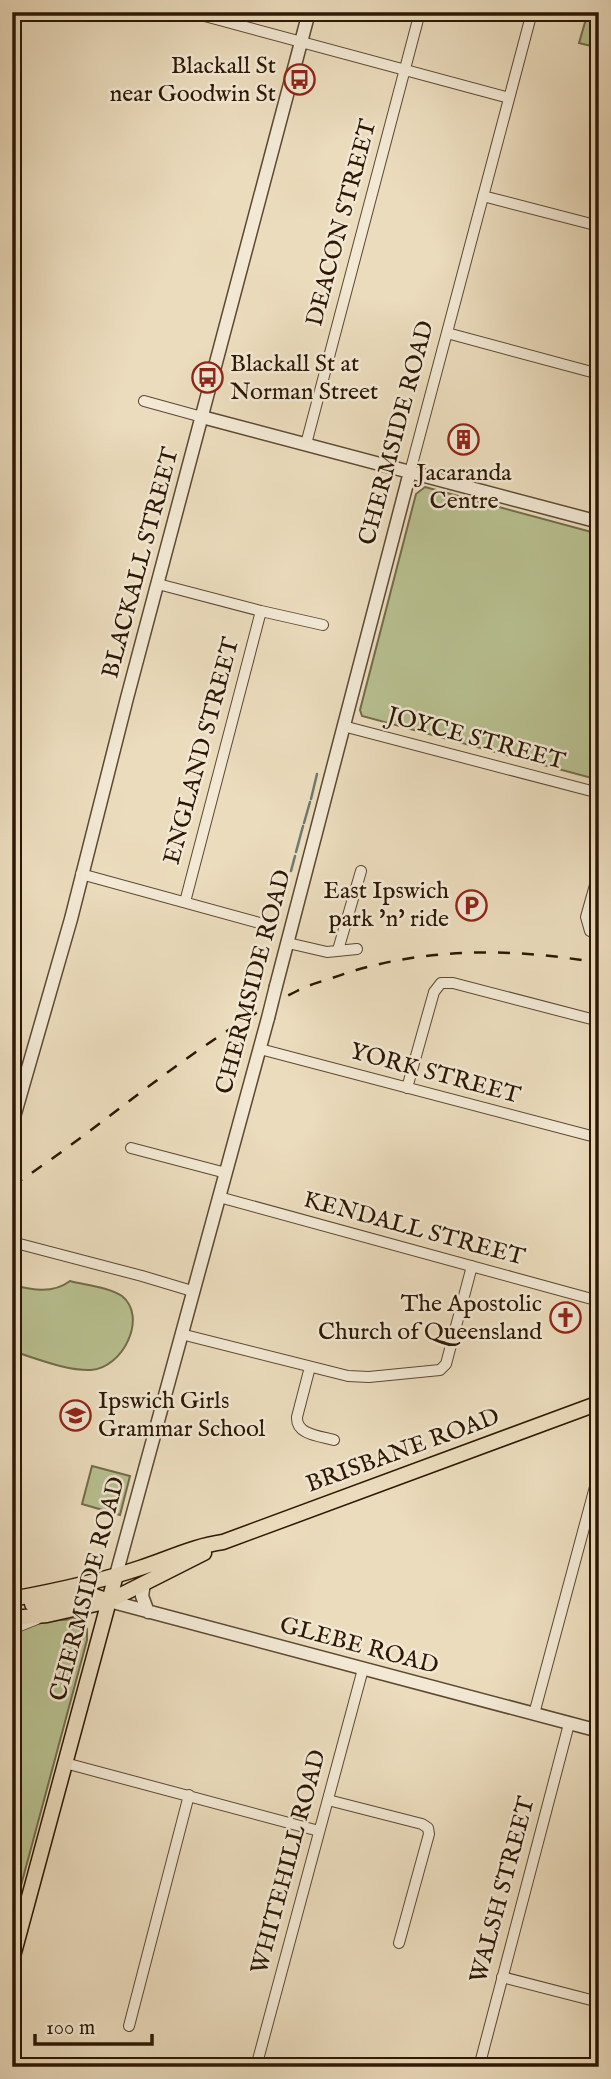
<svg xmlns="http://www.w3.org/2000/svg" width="611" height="2079" font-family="'IM FELL English',serif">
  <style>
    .green { fill: #b8c090; stroke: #726c4a; stroke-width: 2 }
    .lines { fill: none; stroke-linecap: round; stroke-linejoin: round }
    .stream { stroke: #6f7872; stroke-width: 2.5 }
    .minor-casing { stroke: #5c4832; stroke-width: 12 }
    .tertiary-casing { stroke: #5c4832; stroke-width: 15 }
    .primary-casing { stroke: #2c1704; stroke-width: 17 }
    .minor { stroke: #f2e8d4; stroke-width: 10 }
    .tertiary { stroke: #f2e8d4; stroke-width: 12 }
    .primary { stroke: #ebdcbd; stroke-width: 14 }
    .rail { stroke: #2c1704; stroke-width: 2.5; stroke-dasharray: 12 12; stroke-linecap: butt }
    .tertiary-bridge-casing { stroke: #5c4832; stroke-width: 15; stroke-linecap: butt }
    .tertiary-bridge { stroke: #f2e8d4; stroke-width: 12 }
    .labels { text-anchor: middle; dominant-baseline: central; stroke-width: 5; stroke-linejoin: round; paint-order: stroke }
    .poi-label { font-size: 24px; fill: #2c1704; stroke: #f2e8d4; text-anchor: end }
    .street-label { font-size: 24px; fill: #2c1704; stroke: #f2e8d4 }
  </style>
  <rect width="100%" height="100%" fill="#ebdcbd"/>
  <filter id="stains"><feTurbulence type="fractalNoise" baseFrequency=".00286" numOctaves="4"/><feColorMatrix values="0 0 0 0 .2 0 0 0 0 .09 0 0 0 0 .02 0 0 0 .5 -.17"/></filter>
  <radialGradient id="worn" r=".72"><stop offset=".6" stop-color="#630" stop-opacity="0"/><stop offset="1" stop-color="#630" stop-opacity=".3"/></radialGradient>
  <path class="green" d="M588,12H599V48L579,43Z
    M425,487L599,534V780L362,716L360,710L416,494Z
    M70,1281C85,1285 109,1287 122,1296C148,1317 123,1368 91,1370C66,1371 36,1358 12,1351V1285C32,1290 53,1294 70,1281Z
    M92,1466L130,1476L120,1515L82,1504Z
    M76,1619L87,1629V1640L12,1919V1623Z"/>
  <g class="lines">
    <path class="stream" d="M311,799L317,774
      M304,823L310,802
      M296,852L303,826
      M291,871L295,856"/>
    <defs>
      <path id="minor" d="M190,12L509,98
        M483,196L599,226
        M447,333L599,374
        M144,401L202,417
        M306,444L420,12
        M410,472L532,12
        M158,584L261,611L323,625
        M343,726L599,793
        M599,871L586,917L590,931L599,935
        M81,874L267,925
        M185,902L261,611
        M288,943L327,952L357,949
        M338,950L361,871
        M260,1049L599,1138
        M407,1088L434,992L441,983H453L599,1021
        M131,1148L226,1173
        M219,1197L599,1301
        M12,1242L142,1276L192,1291
        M181,1334L348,1376L369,1377L440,1370L446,1364L472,1266
        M310,1367L297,1417C296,1435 320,1436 334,1440
        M12,1629L37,1619
        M534,1714L599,1472
        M65,1763L319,1831
        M328,1800L422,1824L428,1828L429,1834L399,1943
        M502,1977L599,2002
        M129,2026L189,1795
        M256,2067L363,1669
        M479,2067L569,1724"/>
      <path id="tertiary" d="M202,417L599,522
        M276,986L410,472
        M12,1124L71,919L127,698L309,12
        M116,1575L268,1018
        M144,1583L142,1596L148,1612
        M109,1601L599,1731"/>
      <path id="primary" d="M12,1599C55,1591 98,1582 140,1568C168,1559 194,1546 223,1542L599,1403
        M32,1604L92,1595L109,1601
        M12,1618L47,1615L109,1601L204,1553
        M12,1960L116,1575"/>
    </defs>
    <use href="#minor" class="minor-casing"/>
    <use href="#tertiary" class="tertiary-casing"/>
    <use href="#primary" class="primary-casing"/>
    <use href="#minor" class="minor"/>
    <use href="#tertiary" class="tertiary"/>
    <use href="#primary" class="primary"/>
    <path class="rail" d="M12,1186C109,1123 193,1042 297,991C308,985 320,982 332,978C418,947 509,947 599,963"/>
    <defs>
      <path id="tertiary-bridge" d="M268,1018L276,986"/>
    </defs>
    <use href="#tertiary-bridge" class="tertiary-bridge-casing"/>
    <use href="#tertiary-bridge" class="tertiary-bridge"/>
  </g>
  <defs>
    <symbol id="bus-ring" viewBox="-11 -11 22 22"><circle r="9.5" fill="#f2e8d4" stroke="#8f2418" stroke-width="1.5"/><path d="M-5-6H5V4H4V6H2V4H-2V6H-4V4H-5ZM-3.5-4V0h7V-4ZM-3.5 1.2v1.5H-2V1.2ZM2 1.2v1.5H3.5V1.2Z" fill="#8f2418"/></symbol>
    <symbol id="building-ring" viewBox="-11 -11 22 22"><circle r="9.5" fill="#f2e8d4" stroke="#8f2418" stroke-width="1.5"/><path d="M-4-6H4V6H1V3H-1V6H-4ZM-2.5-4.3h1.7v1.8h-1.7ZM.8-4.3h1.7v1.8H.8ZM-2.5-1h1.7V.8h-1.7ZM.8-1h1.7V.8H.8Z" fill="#8f2418"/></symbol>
    <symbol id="parking-ring" viewBox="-11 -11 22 22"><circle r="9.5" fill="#f2e8d4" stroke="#8f2418" stroke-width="1.5"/><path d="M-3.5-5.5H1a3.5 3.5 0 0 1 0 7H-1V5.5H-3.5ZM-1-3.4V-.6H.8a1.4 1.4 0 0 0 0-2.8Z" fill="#8f2418"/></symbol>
    <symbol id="church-ring" viewBox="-11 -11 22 22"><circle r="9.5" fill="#f2e8d4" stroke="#8f2418" stroke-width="1.5"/><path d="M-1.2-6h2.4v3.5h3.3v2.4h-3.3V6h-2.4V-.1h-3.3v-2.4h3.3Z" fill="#8f2418"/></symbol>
    <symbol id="school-ring" viewBox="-11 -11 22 22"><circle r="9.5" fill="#f2e8d4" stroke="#8f2418" stroke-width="1.5"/><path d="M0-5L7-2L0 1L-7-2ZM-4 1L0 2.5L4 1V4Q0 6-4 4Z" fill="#8f2418"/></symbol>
  </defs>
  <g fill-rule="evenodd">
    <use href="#bus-ring" x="282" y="62" width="35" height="35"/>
    <use href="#bus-ring" x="190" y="360" width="35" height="35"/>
    <use href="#building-ring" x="446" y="422" width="35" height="35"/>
    <use href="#parking-ring" x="454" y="888" width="35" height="35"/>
    <use href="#church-ring" x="548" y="1300" width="35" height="35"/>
    <use href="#school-ring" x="58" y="1398" width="35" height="35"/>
  </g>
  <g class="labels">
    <g class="poi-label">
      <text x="276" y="66">Blackall St<tspan x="276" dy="28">near Goodwin St</tspan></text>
      <text x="230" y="364" text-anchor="start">Blackall St at<tspan x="230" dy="28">Norman Street</tspan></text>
      <text x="464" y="473" text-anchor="middle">Jacaranda<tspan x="464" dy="28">Centre</tspan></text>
      <text x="449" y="891">East Ipswich<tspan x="449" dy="28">park 'n' ride</tspan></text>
      <text x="542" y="1304">The Apostolic<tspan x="542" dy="28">Church of Queensland</tspan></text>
      <text x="98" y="1401" text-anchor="start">Ipswich Girls<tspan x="98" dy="28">Grammar School</tspan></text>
    </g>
    <g class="street-label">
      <text transform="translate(342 223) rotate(-75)">DEACON STREET</text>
      <text transform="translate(397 433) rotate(-75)">CHERMSIDE ROAD</text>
      <text transform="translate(141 563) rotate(-75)">BLACKALL STREET</text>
      <text transform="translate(476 739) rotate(15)">JOYCE STREET</text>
      <text transform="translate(202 751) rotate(-75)">ENGLAND STREET</text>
      <text transform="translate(254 982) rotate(-75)">CHERMSIDE ROAD</text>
      <text transform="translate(435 1074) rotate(15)">YORK STREET</text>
      <text transform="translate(414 1229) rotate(15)">KENDALL STREET</text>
      <text transform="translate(403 1451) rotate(-20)">BRISBANE ROAD</text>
      <text transform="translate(88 1589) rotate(-75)">CHERMSIDE ROAD</text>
      <text transform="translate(359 1646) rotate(15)">GLEBE ROAD</text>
      <text transform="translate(289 1862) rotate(-75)">WHITEHILL ROAD</text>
      <text transform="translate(503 1890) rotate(-75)">WALSH STREET</text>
    </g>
  </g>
  <rect width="611" height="2079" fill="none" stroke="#ebdcbd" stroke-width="42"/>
  <rect x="14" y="14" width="583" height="2051" fill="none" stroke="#2c1704" stroke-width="3.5"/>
  <rect x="21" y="21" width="569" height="2037" fill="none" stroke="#2c1704" stroke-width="2"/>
  <path d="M35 2034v10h117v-10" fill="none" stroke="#2c1704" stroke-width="3.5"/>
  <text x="46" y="2034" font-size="21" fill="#2c1704" stroke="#f2e8d4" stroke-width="5" paint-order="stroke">100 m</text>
  <rect width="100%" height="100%" filter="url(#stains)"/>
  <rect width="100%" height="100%" fill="url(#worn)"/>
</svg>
